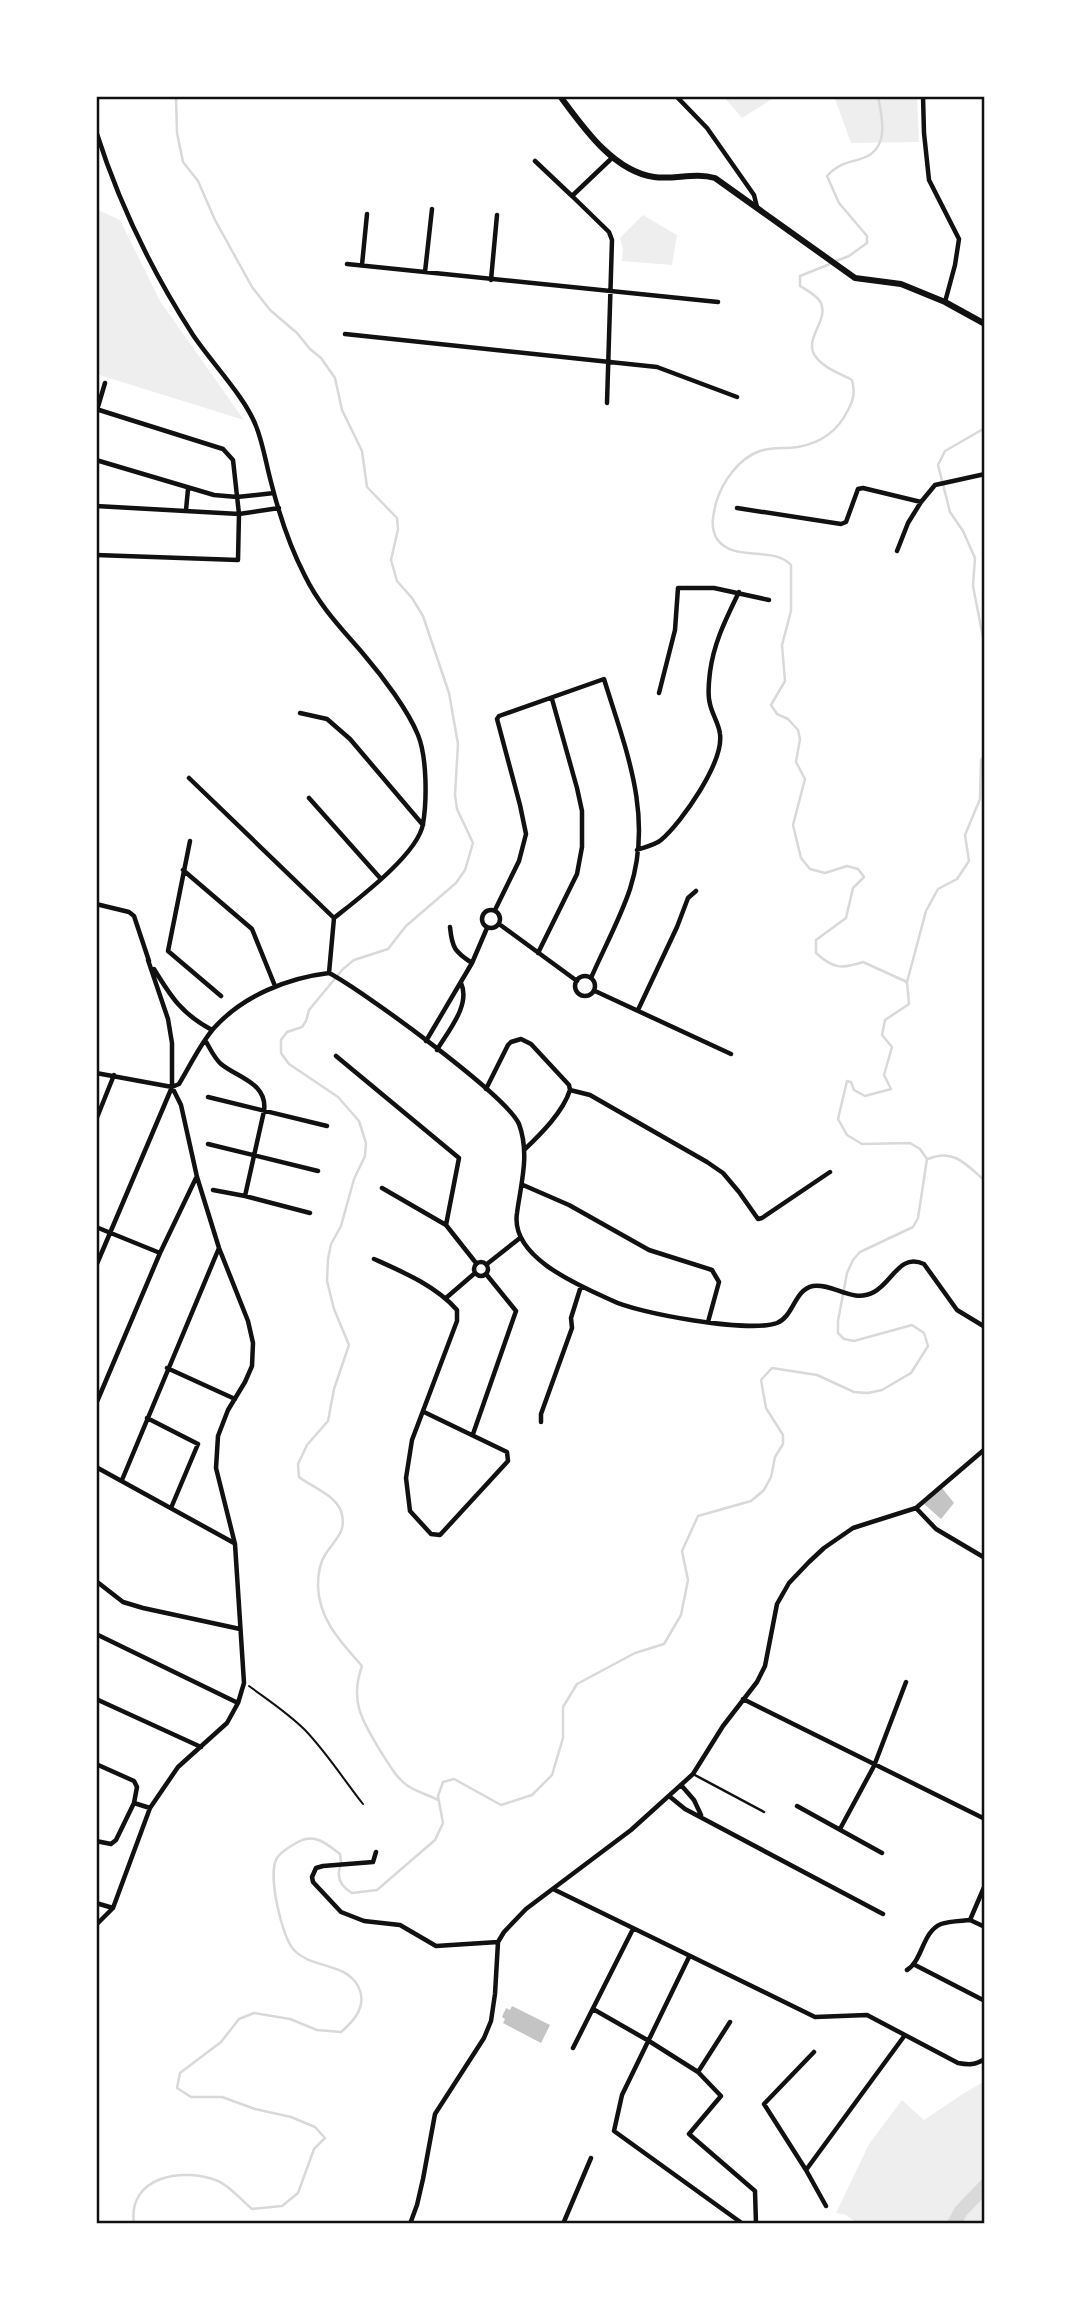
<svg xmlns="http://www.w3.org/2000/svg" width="1081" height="2320" font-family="Cabin,sans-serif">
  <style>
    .green { fill: #eee }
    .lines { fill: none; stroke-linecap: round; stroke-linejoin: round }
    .stream { stroke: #d9d9d9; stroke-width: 2.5 }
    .river { stroke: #d9d9d9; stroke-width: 14 }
    .building { fill: #c4c4c4 }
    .path { stroke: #111; stroke-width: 2 }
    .service { stroke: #111; stroke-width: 2.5 }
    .minor { stroke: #111; stroke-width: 4.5 }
    .secondary { stroke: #111; stroke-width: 6 }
    .neatline { fill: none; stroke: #111; stroke-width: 2.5 }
  </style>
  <rect width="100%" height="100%" fill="#fff"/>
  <path class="green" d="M723,96H777L742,118Z
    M834,96H917L919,142L851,143Z
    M96,209L120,220L160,301L244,420L96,374Z
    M643,215L677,235L672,265L622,261L623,249L620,238Z
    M985,2081V2224H853L854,2221L846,2215L836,2213L869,2144L902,2100L924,2120L964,2093Z"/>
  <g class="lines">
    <path class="stream" d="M176,96L177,133L183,162L198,181L215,220L252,287L270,310L297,333L310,349L321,358L335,378L342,410L362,451L367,487L397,518L398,529L391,560L397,581L412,598L423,616L449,693L458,744L455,795L457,809L473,843L465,870L456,883L406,926L388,949L354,960L343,969L309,1010L306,1021L302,1027L287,1032L281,1040V1053L289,1064L338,1097L359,1121L366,1143L365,1156L354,1179L341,1226L331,1244L328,1259L327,1281L334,1309L349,1345L334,1389L328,1421L307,1445L298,1464L299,1477C312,1487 335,1495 341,1511C348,1532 334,1540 325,1555C319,1564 318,1576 318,1586C319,1620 341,1642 362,1666C349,1702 363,1722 381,1752C388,1763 397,1779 408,1786C417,1792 429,1795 438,1800
      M836,261L849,256L867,243V236L839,203L827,176C844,158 856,164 871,154C889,141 881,114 878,96
      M830,264L800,276V286C807,290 818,296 821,303C830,324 795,343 823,364C831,371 843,375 852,380C855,392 854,399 848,410C838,431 820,443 798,447C785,449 772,447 760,451C739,458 722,482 716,503C713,515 710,528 717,539C734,563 772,545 791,565V611L782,645L785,681L771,705L777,714L788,719L798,730L800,739L796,762L805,779L793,825L801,858L810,869L825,873L847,866L858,869L864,877L853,888L846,918L816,940V953C833,969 842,969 863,962L907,982
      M985,428L945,451L938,465L950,512L963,531L975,558L973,586L985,648
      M928,1159C954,1148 967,1165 985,1181
      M340,1867C336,1879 342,1887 352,1893L377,1890L435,1840L443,1823L438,1796L443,1782L454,1779L501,1805L532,1795L552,1775L563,1738V1707L577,1684L635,1653L664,1644L681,1615L688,1580L682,1551L698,1516L751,1501L764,1490L771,1477L775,1457L783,1444V1435L766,1408L761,1380L772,1368L817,1375L854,1392L868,1393L882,1390L911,1373L928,1346L924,1333L912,1325L854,1341L844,1339L838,1333V1321L847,1273L853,1260L860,1252L913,1227L918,1218L927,1159L920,1149L910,1143L862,1144L847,1135L838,1119L847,1081L851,1082L854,1090L865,1096L891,1089L884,1075L892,1047L882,1035L885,1020L909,1004L907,982L926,911L938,889L957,879L969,861L965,835L980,799L981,760L985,756
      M134,2224C127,2176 183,2167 218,2181C230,2186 242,2201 252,2209L282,2206L298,2193L314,2149L325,2138L315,2127L291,2117L255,2109L222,2097H191L177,2088L180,2073L221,2042L239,2019L254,2013L290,2019L317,2030L341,2032C355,2020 368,2005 358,1986C345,1962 312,1969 294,1950C282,1938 267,1874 277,1858C282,1850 294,1844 302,1840C317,1834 329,1846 340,1854L341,1862"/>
    <path class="river" d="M954,2224L961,2211L985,2186"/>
  </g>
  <path class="building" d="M942,1488L954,1503L941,1519L924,1504Z
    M512,2006L550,2025L541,2043L503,2023L505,2019L502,2017L506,2008L510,2010Z"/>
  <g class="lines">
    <path class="path" d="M249,1686C268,1700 288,1713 305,1730C327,1753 344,1780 363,1804"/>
    <path class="service" d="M693,1774L764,1812"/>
    <path class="minor" d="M676,96L707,128L754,195L757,207
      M923,96L924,133L929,180L959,239L955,265L945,302
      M96,131C119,204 151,270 193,335C211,362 245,397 256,426C263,443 266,464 271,482C279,514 290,547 305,576C320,607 343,630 365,656C382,676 408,710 418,735C427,757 427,800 423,824C418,854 358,899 334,918L329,973
      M535,161L572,196
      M347,264L718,302
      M362,265L367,214
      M425,272L432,209
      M491,280L497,215
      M345,334L657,367L737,397
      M607,403L612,240L609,232L572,196L613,157
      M96,409L223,449L233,460L239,514L238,560L96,555
      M97,410L105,383
      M96,460L214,495L237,497L274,493
      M96,506L239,514L279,508
      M737,508L841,524L846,522L858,489L863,488L921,502L935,485L985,474
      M186,510L188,489
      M897,551L908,523L921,502
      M659,693L675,630L678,588H714L769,600
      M300,713L327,719L350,739L423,825
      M189,778L334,918
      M309,798L381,879
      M190,841L168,951L221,996
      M637,850C645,847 655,845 661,840C682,822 724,762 720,734C719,724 712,714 710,704C707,694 709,682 710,672C714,642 726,619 739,592
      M183,870L252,929L275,986
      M96,904L129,912L134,916L149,961
      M482 919a9 9 0 1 1 18 0a9 9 0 1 1-18 0Z
      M495,910L519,861L526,834L520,805L497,719L499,716L604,679C625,748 654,815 630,889C620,919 604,948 591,978
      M499,924L577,981
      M450,927C452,948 455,952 472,963
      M538,953L577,874L582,847V811L577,788L552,699
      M154,969C171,997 182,1014 212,1030
      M575 986a10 10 0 1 1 20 0a10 10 0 1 1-20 0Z
      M595,991L731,1054
      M638,1010L677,927L688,898L696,891
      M205,1040C210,1048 214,1058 221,1064C238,1078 268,1083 264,1111L245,1196
      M426,1041L472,963L487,928
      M437,1050C448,1031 471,1005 461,983
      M336,1056L459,1158L446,1225L476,1263
      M96,1073L172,1087L179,1084C190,1066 200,1044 214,1028C243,996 287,978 329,973C362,990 507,1096 519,1124C530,1154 521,1183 517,1213C510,1257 578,1285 611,1300C638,1314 750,1333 777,1323C794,1316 794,1290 813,1286C834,1283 852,1304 874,1292C893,1282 899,1253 924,1264L957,1310L985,1327
      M486,1089L508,1045L511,1042L521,1039L531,1044L569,1085L570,1090C563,1112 541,1134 524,1150
      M570,1090L590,1095L707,1162L723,1173L739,1192L758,1219L762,1218L830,1172
      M208,1097L327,1126
      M96,1120L114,1075
      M208,1144L318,1171
      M523,1185L569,1205L649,1250L712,1270L719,1282L708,1322
      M382,1188L446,1225
      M213,1190L245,1196L310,1213
      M96,1227L160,1253
      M374,1259C403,1272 436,1286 457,1310V1321L412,1440L406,1478L410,1511L431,1534L440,1535L508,1461L507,1452L424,1412
      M474 1269a7 7 0 1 1 14 0a7 7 0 1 1-14 0Z
      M487,1264L520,1238
      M96,1266L172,1087V1043L168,1019L148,960
      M446,1298L475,1273
      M167,1368L235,1399
      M96,1404L160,1253L196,1178
      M147,1418L198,1444L171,1508
      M541,1422V1414L572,1328L571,1318L581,1286
      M473,1434L516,1311L486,1274
      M96,1467L234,1543
      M122,1480L219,1248
      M916,1508L936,1529L985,1558
      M96,1581L123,1602L143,1608L240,1629
      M96,1634L238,1703
      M96,1699L201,1747
      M743,1699L985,1819
      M96,1764L134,1781L137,1787L134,1803L116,1840L111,1844L96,1841
      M681,1785L694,1800L701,1815
      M669,1796L685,1809L883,1914
      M134,1803L150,1808
      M797,1806L882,1853
      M840,1829L874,1766L906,1682
      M376,1852L373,1862L323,1866L316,1868L312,1877L313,1882L341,1912L364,1921L400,1925L436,1946L498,1942
      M553,1889L815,2017L867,2015L958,2063C969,2065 975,2065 985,2059
      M96,1903L113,1908
      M970,1920L985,1927
      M96,1925L113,1908L150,1808L178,1767L227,1723L238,1703L244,1683L235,1544L216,1468L218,1436L228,1410L245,1382L252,1366L253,1343L248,1321L219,1248L197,1177L181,1105L172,1087
      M689,1957L622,2095L614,2131L743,2224
      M915,1965L985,2001
      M907,1970C923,1960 922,1932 941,1924C949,1921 961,1921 970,1920L985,1885
      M593,2009L649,2041L698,2072L721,2096L689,2134L755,2191L756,2224
      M573,2048L633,1929
      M814,2052L764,2104L806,2170L826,2206
      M698,2072L730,2022
      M806,2170L905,2035
      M410,2224L417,2205L423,2179L435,2114L484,2038L491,2021L495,1994L498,1942L504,1932L526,1909L631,1830L693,1774L723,1726L757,1682L765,1666L777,1604L789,1583L809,1562L824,1548L853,1528L916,1508L985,1449
      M563,2224L591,2158"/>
    <path class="secondary" d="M560,96C583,127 613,171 654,177C674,180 695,172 715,178L855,278L901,284L945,302L985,324"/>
  </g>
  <rect width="1081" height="2320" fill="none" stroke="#ffffff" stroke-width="196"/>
  <rect x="98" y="98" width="885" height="2124" class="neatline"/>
</svg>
